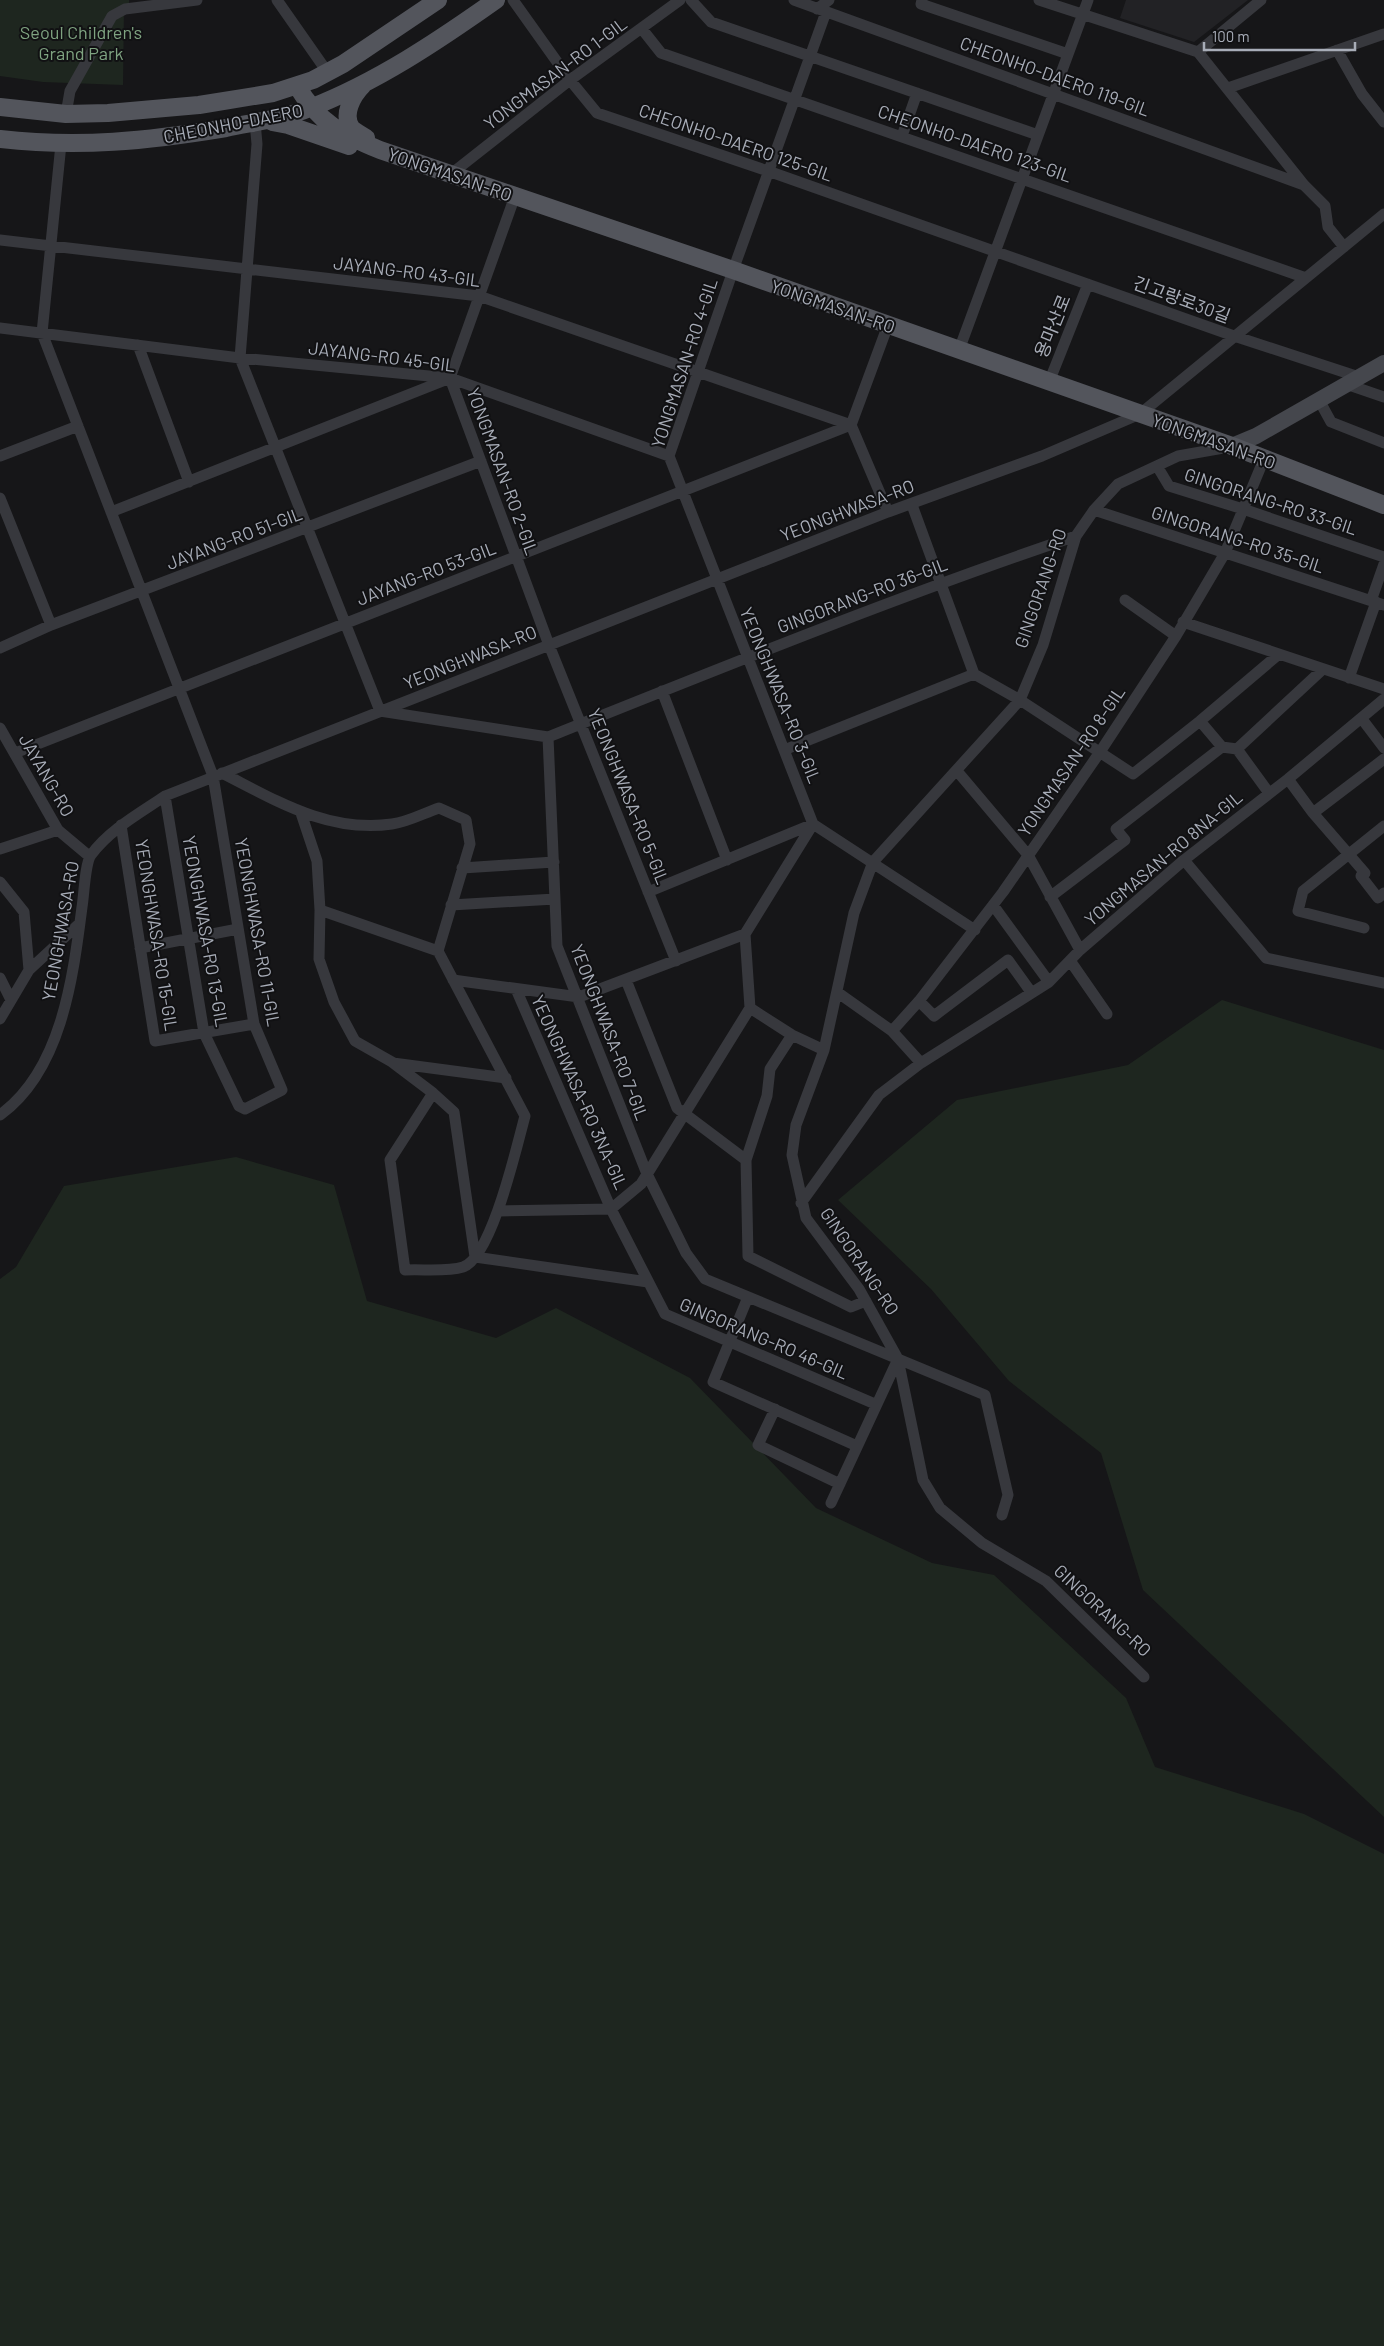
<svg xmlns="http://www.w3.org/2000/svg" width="1384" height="2346" font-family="Barlow,'Noto Sans KR',sans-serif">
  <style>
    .built { fill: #222225 }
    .green { fill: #1e261f }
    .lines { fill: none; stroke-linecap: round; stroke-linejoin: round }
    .minor { stroke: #37383d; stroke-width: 11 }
    .secondary { stroke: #45474d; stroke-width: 16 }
    .primary { stroke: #53555c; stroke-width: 18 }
    .labels { text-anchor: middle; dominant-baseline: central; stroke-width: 4; stroke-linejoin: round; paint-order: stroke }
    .park-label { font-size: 18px; fill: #7fa381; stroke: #111113 }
    .street-label { font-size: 18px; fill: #a8adb8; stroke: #111113 }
  </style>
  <rect width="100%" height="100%" fill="#161618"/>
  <path class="built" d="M1126,0H1248L1194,42L1120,18Z"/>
  <path class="green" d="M0,0H129V6H124L123,85L43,82L0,76Z
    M1222,1000L1384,1050V1817L1143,1590L1101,1453L1009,1381L931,1289L838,1200L957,1100L1128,1065Z
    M236,1157L334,1185L367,1301L496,1338L556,1308L690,1378L816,1508L932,1563L994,1575L1126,1698L1155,1767L1304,1814L1384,1854V2346H0V1279L16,1267L64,1186Z"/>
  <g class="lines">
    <path class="minor" d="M277,0L328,73
      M513,0L570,80L597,113L768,171L1234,336L1359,377
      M691,0L711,22L1038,135
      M794,0L1304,185
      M922,0L921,4L1068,54
      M1039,0L1198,52L1304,185L1325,206L1328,227L1344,247
      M817,9L829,0
      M826,12L736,262L669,456L813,824L975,930
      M642,29L661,53L1306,278
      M1337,50L1362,94L1384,122
      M1198,52L1261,0
      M1228,88L1384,34
      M66,114L70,91L112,16L125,9L197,0
      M255,122L257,144L240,358L380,711L548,737
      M902,136L917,93
      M61,144L42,333L213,776L254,1024L282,1090L245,1109L239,1106L204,1033L165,796
      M451,174L570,80L680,0
      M515,196L450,378L549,645L676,961
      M0,240L479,296L851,425
      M0,328L240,358L450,378L669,456
      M138,345L189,482
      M959,350L1088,0
      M1049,382L1088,284
      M1346,384L1384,397
      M1319,400L1331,422L1384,443
      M0,456L78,426
      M1157,466L1169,486L1243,509L1384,557
      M0,498L51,625
      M912,505L974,674
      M1094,510L1384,605
      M111,512L448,379
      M888,512L851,425L888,325
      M1125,600L1176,636
      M1371,601L1384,564
      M1183,622L1384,689
      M0,648L51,625L481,461
      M974,674L1020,700L1133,774L1200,721L1279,654
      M1349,678L1376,602
      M662,691L727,860
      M1362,719L1384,748
      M1200,721L1222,747
      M0,728L58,830L89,856
      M548,737L557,946L647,1174L686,1253L705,1279L985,1395L1008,1495L1002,1515
      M548,737C723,667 898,596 1076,536
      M1237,749L1269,793
      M784,750L974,674
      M15,753L851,425
      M957,771L1028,855L1080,950
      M222,773C277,801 328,833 392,824C408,822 424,813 439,808L466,820L470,844L438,951L525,1116C517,1145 492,1257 463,1267C447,1272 423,1269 405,1270L390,1160L433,1093
      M1288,779L1313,813L1365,873L1361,876L1378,898L1384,893
      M301,813L317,861L320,910L319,959L334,1002L355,1041L392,1062L433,1093L454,1112L475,1257
      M1313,813L1384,759
      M121,825L155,1041L254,1024
      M0,849L58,830
      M1184,860L1266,958L1384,983
      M462,868L554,862
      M0,882L24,912L29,970
      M648,892L813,824
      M1050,897L1125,840L1116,829L1222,747L1237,749L1323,669
      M451,905L555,899
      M993,905L1049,982
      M320,910L438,951
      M1364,928L1298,911L1303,891L1384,826
      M140,948L238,929
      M1071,962L1107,1014
      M0,978L11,1000
      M453,980L579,997L745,934
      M626,980L677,1108L746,1160
      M516,989L611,1209L665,1314L875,1404
      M837,992L892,1031L921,1063
      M919,1001L934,1016L1008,960L1031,992
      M750,1008L792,1035L824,1050
      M0,1019L29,970L80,923
      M892,1031L919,1001L1003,892L1100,752L1176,636L1225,553L1264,459
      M792,1035L770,1069L767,1096L746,1160L748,1256L851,1307L866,1301
      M393,1063L506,1078
      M0,1115C62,1070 73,977 82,907C84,896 85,863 91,855C109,830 140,813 165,796L888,512L1042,456L1140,414L1384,214
      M801,1203L879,1095L921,1063L1049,982L1080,950L1184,860L1288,779L1384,699
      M499,1211L611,1209L641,1184L750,1008L745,934L813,824
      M475,1257L648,1282
      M748,1297L713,1382L857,1446
      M775,1409L758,1445L840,1484
      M831,1503L898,1359
      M1144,1677L1046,1581L982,1543L940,1508L923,1480L898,1359L859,1289L806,1218L792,1155L796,1125L824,1050L854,913L873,862L1020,700L1043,645L1076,536L1094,510L1118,484L1178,456L1229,447"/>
    <path class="secondary" d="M1232,446L1256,436L1384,363"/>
    <path class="primary" d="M363,85C353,95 341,115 352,129C356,132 361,135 366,138
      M297,86C319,123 341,134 380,150L733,270L1232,446L1384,505
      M0,107L66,114L108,113L199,105L273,93L313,80L343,64L438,0
      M272,122L288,125L349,146
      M0,139C80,148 147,141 226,128C254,122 283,119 310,108C377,82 438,41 496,0"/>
  </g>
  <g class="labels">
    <g class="park-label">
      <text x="81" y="32">Seoul Children's<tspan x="81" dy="21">Grand Park</tspan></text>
    </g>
    <g class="street-label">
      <text transform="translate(555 73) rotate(-37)">YONGMASAN-RO 1-GIL</text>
      <text transform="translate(1055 76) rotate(20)">CHEONHO-DAERO 119-GIL</text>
      <text transform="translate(233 123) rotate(-11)">CHEONHO-DAERO</text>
      <text transform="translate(736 142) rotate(19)">CHEONHO-DAERO 125-GIL</text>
      <text transform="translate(975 143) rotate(19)">CHEONHO-DAERO 123-GIL</text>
      <text transform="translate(450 174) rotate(19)">YONGMASAN-RO</text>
      <text transform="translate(407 271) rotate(7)">JAYANG-RO 43-GIL</text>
      <text transform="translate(1182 299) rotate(20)">긴고랑로30길</text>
      <text transform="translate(833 306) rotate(19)">YONGMASAN-RO</text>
      <text transform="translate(1052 326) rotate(-68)">용마산로</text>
      <text transform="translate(382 356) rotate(7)">JAYANG-RO 45-GIL</text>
      <text transform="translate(684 363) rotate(-72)">YONGMASAN-RO 4-GIL</text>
      <text transform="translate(1214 441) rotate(20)">YONGMASAN-RO</text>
      <text transform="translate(503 471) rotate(70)">YONGMASAN-RO 2-GIL</text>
      <text transform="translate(1271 501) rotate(18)">GINGORANG-RO 33-GIL</text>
      <text transform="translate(847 510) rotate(-21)">YEONGHWASA-RO</text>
      <text transform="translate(234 538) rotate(-21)">JAYANG-RO 51-GIL</text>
      <text transform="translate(1238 539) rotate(18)">GINGORANG-RO 35-GIL</text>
      <text transform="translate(426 573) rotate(-21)">JAYANG-RO 53-GIL</text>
      <text transform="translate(1040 588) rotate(-71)">GINGORANG-RO</text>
      <text transform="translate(862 595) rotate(-21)">GINGORANG-RO 36-GIL</text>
      <text transform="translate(470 657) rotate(-22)">YEONGHWASA-RO</text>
      <text transform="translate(781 695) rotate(68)">YEONGHWASA-RO 3-GIL</text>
      <text transform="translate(1071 761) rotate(-56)">YONGMASAN-RO 8-GIL</text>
      <text transform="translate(47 775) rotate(60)">JAYANG-RO</text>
      <text transform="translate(629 796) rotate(68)">YEONGHWASA-RO 5-GIL</text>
      <text transform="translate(1163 858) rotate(-40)">YONGMASAN-RO 8NA-GIL</text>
      <text transform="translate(60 931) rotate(-80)">YEONGHWASA-RO</text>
      <text transform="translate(206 931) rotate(80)">YEONGHWASA-RO 13-GIL</text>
      <text transform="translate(258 932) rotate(80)">YEONGHWASA-RO 11-GIL</text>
      <text transform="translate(157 935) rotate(81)">YEONGHWASA-RO 15-GIL</text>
      <text transform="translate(610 1032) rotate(69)">YEONGHWASA-RO 7-GIL</text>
      <text transform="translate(580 1092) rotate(66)">YEONGHWASA-RO 3NA-GIL</text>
      <text transform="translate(860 1261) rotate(56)">GINGORANG-RO</text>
      <text transform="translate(764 1338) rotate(23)">GINGORANG-RO 46-GIL</text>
      <text transform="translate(1103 1610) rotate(43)">GINGORANG-RO</text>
    </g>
  </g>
  <path d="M1204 42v8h151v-8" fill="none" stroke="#a8adb8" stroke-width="2.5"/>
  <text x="1212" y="42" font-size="15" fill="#a8adb8" stroke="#111113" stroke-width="4" paint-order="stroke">100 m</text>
</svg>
